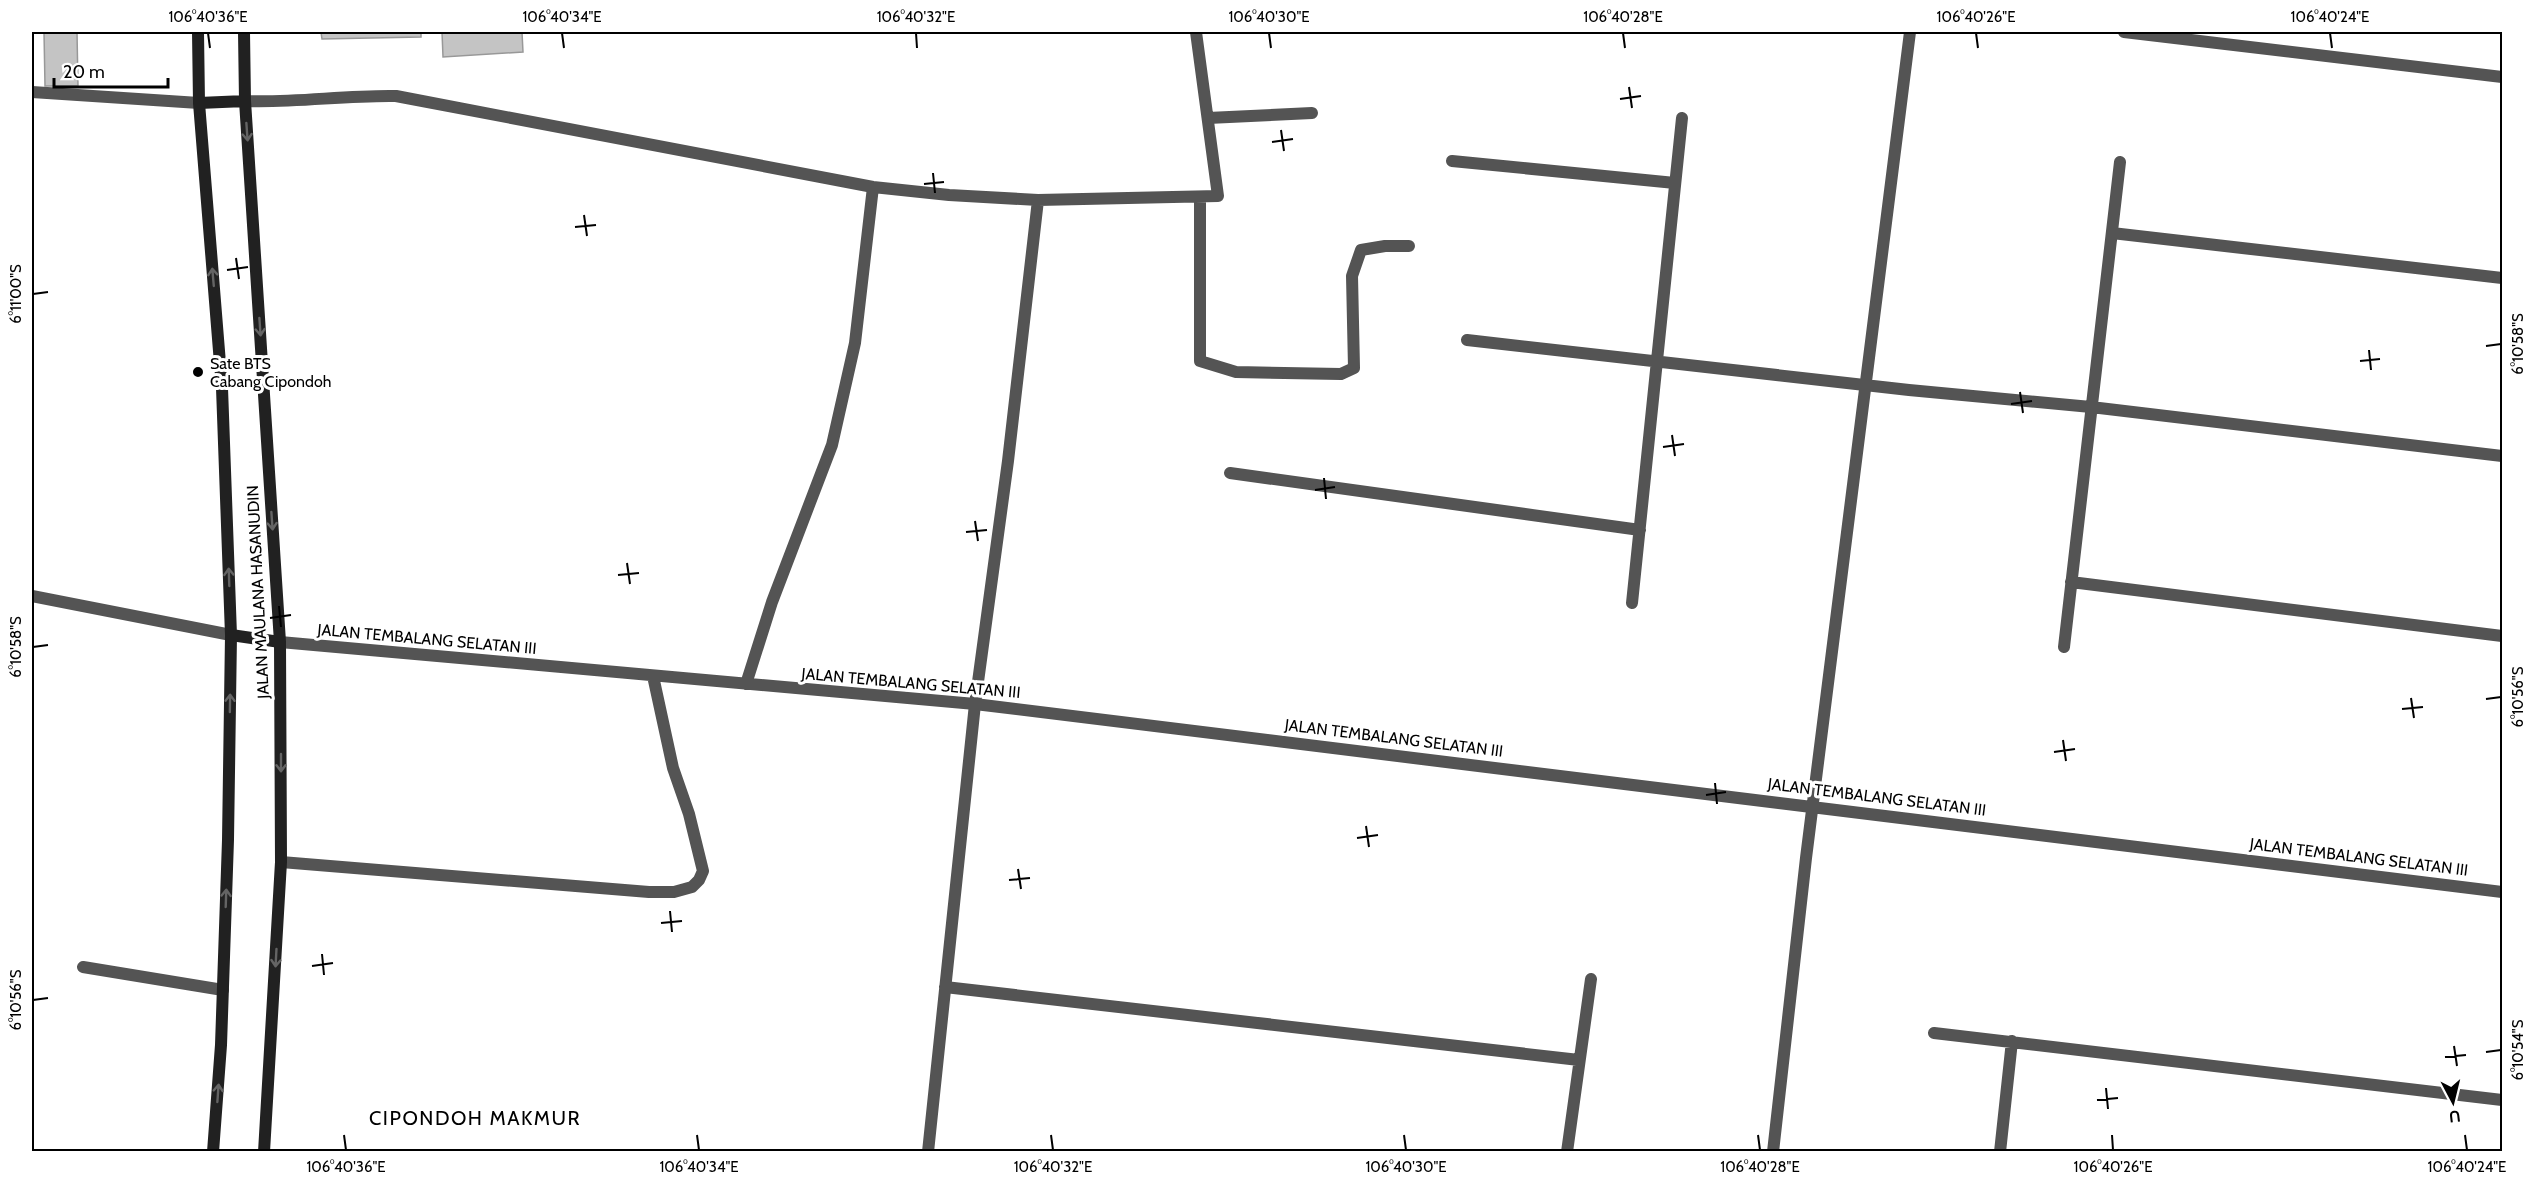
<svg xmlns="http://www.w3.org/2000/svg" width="2534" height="1183" font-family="Cabin,sans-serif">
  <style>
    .building { fill: #c4c4c4; stroke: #989898; stroke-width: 1.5 }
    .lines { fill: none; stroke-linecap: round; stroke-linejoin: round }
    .street { stroke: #545454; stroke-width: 12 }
    .secondary { stroke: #212121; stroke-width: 12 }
    .oneway { stroke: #646464 }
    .ticks { fill: none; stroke: #000; stroke-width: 2 }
    .poi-dot { fill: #000; stroke: #fff; stroke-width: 2 }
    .labels { text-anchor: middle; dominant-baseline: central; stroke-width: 6; stroke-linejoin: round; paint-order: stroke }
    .poi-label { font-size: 16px; fill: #000; stroke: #fff; text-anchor: start }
    .street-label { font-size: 16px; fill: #000; stroke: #fff }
    .quarter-label { font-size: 20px; letter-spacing: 1.5px; fill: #000; stroke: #fff }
    .neatline { fill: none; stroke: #000; stroke-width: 2 }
    .ticks-label { font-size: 15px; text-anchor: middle; fill: #000 }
  </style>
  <rect width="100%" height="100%" fill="#fff"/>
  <path class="building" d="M44,32H77L78,86H45Z
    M321,32H421V37L322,39Z
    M442,32H522L523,52L443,57Z"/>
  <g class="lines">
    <path class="street" d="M2124,32L2502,77
      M32,92L199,103
      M245,101C296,103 345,95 396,96L873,187L949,195L1038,200L1218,196L1196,32
      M1208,118L1312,113
      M1452,161L1675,183
      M1200,197V361L1236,372L1341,374L1354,368L1352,276L1361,250L1385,246H1409
      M2112,233L2502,278
      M1467,340L1909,390L2091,407L2502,456
      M1230,473L1640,530
      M2071,582L2502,636
      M32,596L231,635
      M1632,603L1682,118
      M280,642L975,704L2502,892
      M2064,647L2120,162
      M746,684L772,602L832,445L855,343L873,187
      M281,862L649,892H674L692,887L699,880L703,871L689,814L673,768L653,676
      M83,967L223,990
      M945,987L1579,1060
      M1934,1033L2502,1100
      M928,1152L975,704L1008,461L1038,200
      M1567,1152L1591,979
      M1773,1152L1806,858L1910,32
      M2000,1152L2012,1041"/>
    <path class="secondary" d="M198,32L199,103L222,388L231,635L228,840L221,1045L213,1152
      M244,32L245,101L280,642L281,862L264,1152
      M199,103L245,101
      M231,635L280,642"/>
  </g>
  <defs><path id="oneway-shaft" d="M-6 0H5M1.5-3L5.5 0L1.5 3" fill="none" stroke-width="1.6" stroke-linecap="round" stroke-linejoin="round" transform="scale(1.5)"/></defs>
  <g class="oneway">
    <use href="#oneway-shaft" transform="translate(247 132) rotate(86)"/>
    <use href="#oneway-shaft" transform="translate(213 277) rotate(-95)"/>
    <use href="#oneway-shaft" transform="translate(260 327) rotate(86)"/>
    <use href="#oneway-shaft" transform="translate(272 521) rotate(86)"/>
    <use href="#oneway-shaft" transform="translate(229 577) rotate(-92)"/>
    <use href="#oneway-shaft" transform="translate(230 703) rotate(-89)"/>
    <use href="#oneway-shaft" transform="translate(281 763) rotate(90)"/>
    <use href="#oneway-shaft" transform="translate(226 898) rotate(-88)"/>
    <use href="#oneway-shaft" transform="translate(276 958) rotate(93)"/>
    <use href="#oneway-shaft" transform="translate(218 1093) rotate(-86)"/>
  </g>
  <path class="ticks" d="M208,33L210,48M562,33L564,48M916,33L917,48M1269,33L1271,48M1623,33L1625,48M1976,33L1978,48M2330,33L2332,48M1629,87L1632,108M1620,99L1641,96M1281,130L1284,151M1272,142L1293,139M933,173L935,193M924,184L944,182M584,215L587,236M575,227L596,225M236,258L239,279M227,270L248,267M33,294L48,292M2486,346L2501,344M2369,350L2371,370M2360,361L2380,359M2020,392L2023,413M2011,404L2032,401M1672,435L1675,456M1663,447L1684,444M1324,478L1326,499M1315,490L1335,487M975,521L978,541M966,532L987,530M627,563L630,584M618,575L639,573M279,606L281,627M270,618L291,615M33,647L48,645M2411,698L2414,718M2486,699L2501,697M2402,709L2423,707M2063,740L2066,761M2054,752L2075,749M1715,783L1717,804M1706,795L1726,792M1366,826L1369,847M1357,838L1378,835M1018,869L1021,889M1009,880L1030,878M670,911L672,932M661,923L682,921M322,954L324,975M312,966L333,963M33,1000L48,998M2454,1046L2457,1066M2486,1052L2501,1050M2445,1057L2466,1055M2106,1088L2108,1109M2097,1100L2118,1098M344,1135L346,1150M697,1135L699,1150M1051,1135L1053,1150M1404,1135L1406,1150M1758,1135L1760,1150M2112,1135L2113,1150M2465,1135L2467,1150"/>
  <circle class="poi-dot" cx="198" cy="372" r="6"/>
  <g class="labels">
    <g class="poi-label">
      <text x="210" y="363">Sate BTS<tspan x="210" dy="18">Cabang Cipondoh</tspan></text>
    </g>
    <g class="street-label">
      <text transform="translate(258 592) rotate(-93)">JALAN MAULANA HASANUDIN</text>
      <text transform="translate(427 639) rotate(5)">JALAN TEMBALANG SELATAN III</text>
      <text transform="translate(911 683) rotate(5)">JALAN TEMBALANG SELATAN III</text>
      <text transform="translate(1394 738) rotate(7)">JALAN TEMBALANG SELATAN III</text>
      <text transform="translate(1877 797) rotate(7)">JALAN TEMBALANG SELATAN III</text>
      <text transform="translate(2359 857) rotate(7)">JALAN TEMBALANG SELATAN III</text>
    </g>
    <g class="quarter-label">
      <text x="475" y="1118">CIPONDOH MAKMUR</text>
    </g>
  </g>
  <rect width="2534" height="1183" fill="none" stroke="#ffffff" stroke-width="66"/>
  <g transform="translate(2453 1102) rotate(173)" stroke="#ffffff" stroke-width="4.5" paint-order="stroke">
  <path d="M0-4.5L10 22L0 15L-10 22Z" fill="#000000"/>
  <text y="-9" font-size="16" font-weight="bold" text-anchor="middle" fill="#000000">U</text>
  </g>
  <path d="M54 78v9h114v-9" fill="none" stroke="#000000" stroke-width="3"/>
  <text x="63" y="78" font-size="18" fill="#000000" stroke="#ffffff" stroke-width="4.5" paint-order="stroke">20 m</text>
  <rect x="33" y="33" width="2468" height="1117" class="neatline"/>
  <g class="ticks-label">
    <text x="208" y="22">106°40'36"E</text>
    <text x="562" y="22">106°40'34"E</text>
    <text x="916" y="22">106°40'32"E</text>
    <text x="1269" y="22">106°40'30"E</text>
    <text x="1623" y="22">106°40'28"E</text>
    <text x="1976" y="22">106°40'26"E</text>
    <text x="2330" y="22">106°40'24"E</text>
    <text transform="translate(16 294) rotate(-90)" y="5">6°11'00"S</text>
    <text transform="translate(2518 344) rotate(-90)" y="5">6°10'58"S</text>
    <text transform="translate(16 647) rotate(-90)" y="5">6°10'58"S</text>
    <text transform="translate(2518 697) rotate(-90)" y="5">6°10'56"S</text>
    <text transform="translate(16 1000) rotate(-90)" y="5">6°10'56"S</text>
    <text transform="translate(2518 1050) rotate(-90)" y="5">6°10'54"S</text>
    <text x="346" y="1172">106°40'36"E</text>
    <text x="699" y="1172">106°40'34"E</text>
    <text x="1053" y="1172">106°40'32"E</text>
    <text x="1406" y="1172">106°40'30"E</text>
    <text x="1760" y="1172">106°40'28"E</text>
    <text x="2113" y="1172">106°40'26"E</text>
    <text x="2467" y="1172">106°40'24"E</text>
  </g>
</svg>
